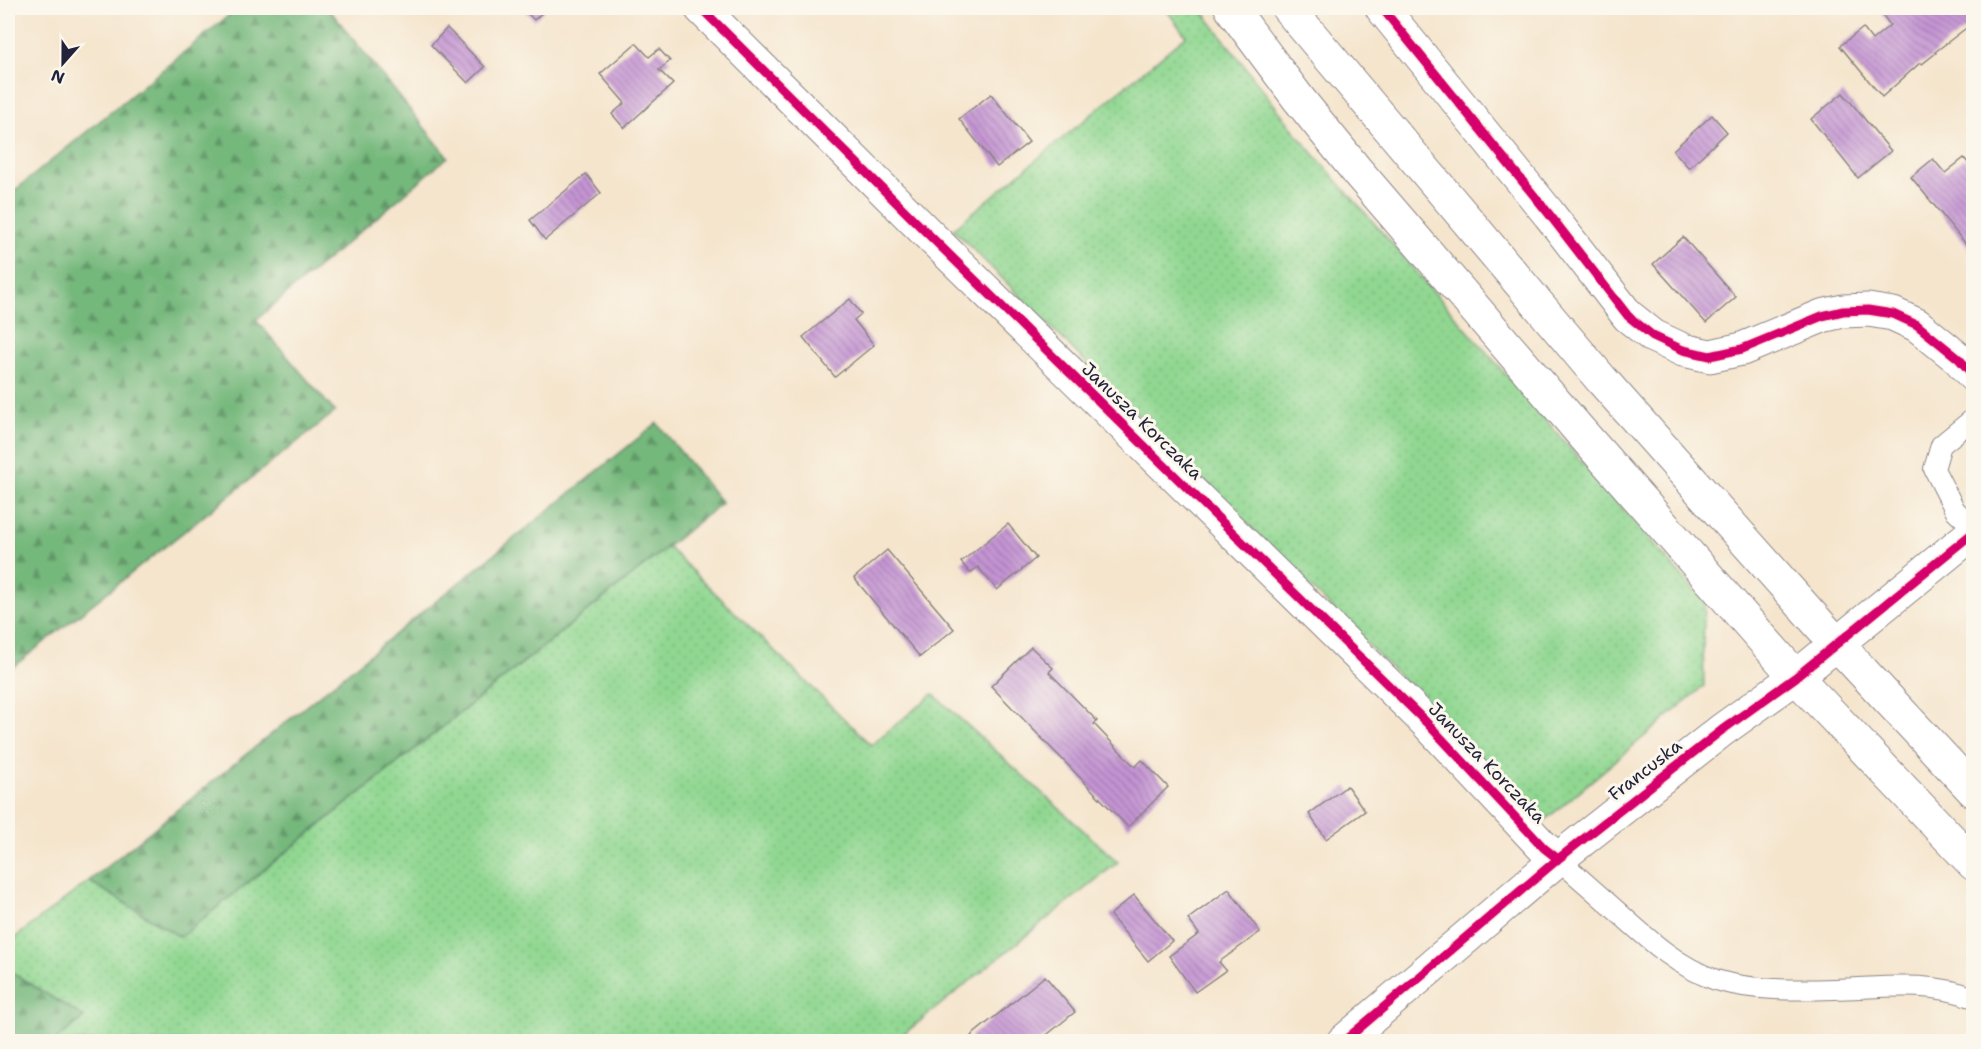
<svg xmlns="http://www.w3.org/2000/svg" width="1981" height="1049" font-family="'Shantell Sans',sans-serif">
  <style>
    .grass { fill: url(#grass-dots); stroke: #597c66; stroke-width: 1.5 }
    .forest { fill: url(#forest-firs); stroke: #4b6d5b; stroke-width: 1.5 }
    .building { fill: url(#building-back-hatch) }
    .lines { fill: none; stroke-linecap: round; stroke-linejoin: round }
    .service-casing { stroke: #8c8484; stroke-width: 22 }
    .minor-casing { stroke: #8c8484; stroke-width: 35 }
    .tertiary-casing { stroke: #8c8484; stroke-width: 35 }
    .trunk-casing { stroke: #8c8484; stroke-width: 35 }
    .service { stroke: #fff; stroke-width: 20 }
    .minor { stroke: #fff; stroke-width: 33 }
    .tertiary { stroke: #fff; stroke-width: 33 }
    .trunk { stroke: #fff; stroke-width: 33 }
    .cycleway-casing { stroke: #fbf7ec; stroke-width: 13 }
    .cycleway { stroke: #d6006c; stroke-width: 9 }
    .labels { text-anchor: middle; dominant-baseline: central; stroke-width: 6; stroke-linejoin: round; paint-order: stroke }
    .street-label { font-size: 18px; fill: #22223b; stroke: #fbf7ec }
  </style>
  <defs>
    <pattern id="grass-dots" width="8" height="8" patternUnits="userSpaceOnUse" patternTransform="scale(1.5)"><rect width="8" height="8" fill="#90d791"/><path d="M2 2h.1M6 6h.1" fill="none" stroke="#7cb87e" stroke-width="1.8" stroke-linecap="round"/></pattern>
    <pattern id="forest-firs" width="22" height="20" patternUnits="userSpaceOnUse" patternTransform="scale(1.5)"><rect width="22" height="20" fill="#74b87b"/><path d="M5 1l3.5 6h-7zM16 11l3.5 6h-7z" fill="#5f9566"/></pattern>
    <pattern id="building-back-hatch" width="6" height="6" patternUnits="userSpaceOnUse" patternTransform="scale(1.5)"><rect width="6" height="6" fill="#c494d3"/><path d="M-1 5l2 2M0 0l6 6M5-1l2 2" fill="none" stroke="#9f78ac"/></pattern>
  </defs>
  <rect width="100%" height="100%" fill="#fbf7ec"/>
  <filter id="ink" filterUnits="userSpaceOnUse"><feTurbulence type="fractalNoise" baseFrequency=".0167" numOctaves="2"/><feDisplacementMap in="SourceGraphic" scale="12" xChannelSelector="R" yChannelSelector="G"/><feConvolveMatrix kernelMatrix="1 2 1 2 8 2 1 2 1" color-interpolation-filters="sRGB"/></filter>
  <filter id="wash" filterUnits="userSpaceOnUse"><feTurbulence type="fractalNoise" baseFrequency=".008" numOctaves="4" result="noise"/><feDisplacementMap in="SourceGraphic" scale="24" xChannelSelector="R" yChannelSelector="G"/><feGaussianBlur stdDeviation="1.35" result="paint"/><feColorMatrix in="noise" values="0 0 0 0 0 0 0 0 0 0 0 0 0 0 0 0 0 1.4 0 .05"/><feComposite in="paint" operator="in"/></filter>
  <g filter="url(#wash)">
    <rect width="100%" height="100%" fill="#f5e5cd"/>
    <path class="grass" d="M1165,8H1200L1299,137L1705,603L1703,643L1704,686L1544,821L953,229L1186,36Z
      M668,547L871,745L933,694L1118,862L895,1041H54L84,1018L8,970V943L89,881L180,937Z"/>
    <path class="forest" d="M238,8H328L448,157L256,320L335,412L8,671V196Z
      M657,423L722,503L180,937L89,881Z
      M8,970L84,1017L54,1041H8Z"/>
    <g id="blocks">
      <path class="building" d="M522,8H547L534,20Z
        M1888,8H1974V22L1935,52L1936,53L1922,64L1920,63L1882,97L1840,46L1863,28L1872,40L1890,25L1881,13Z
        M447,28L485,67L468,83L431,45Z
        M636,43L649,57L659,49L670,61L659,70L673,84L624,128L612,114L625,103L600,74Z
        M1843,93L1891,151L1858,178L1811,119Z
        M991,94L1029,142L997,167L959,119Z
        M1712,115L1727,132L1689,168L1673,150Z
        M1964,158L1974,170V254L1911,177L1933,159L1945,173Z
        M586,174L601,193L545,240L530,220Z
        M1683,237L1736,297L1706,323L1653,264Z
        M850,299L861,314L854,320L874,345L835,377L803,337Z
        M1008,524L1036,558L997,590L978,567L970,573L961,562Z
        M887,550L954,629L920,657L854,578Z
        M1031,647L1053,668L1049,672L1097,721L1094,724L1135,767L1142,760L1168,787L1128,827L991,686Z
        M1347,786L1365,811L1326,839L1309,814Z
        M1229,889L1260,932L1219,962L1226,970L1195,992L1169,956L1199,934L1188,919Z
        M1134,895L1172,941L1148,961L1110,915Z
        M1045,976L1075,1012L1038,1042H975L971,1036Z"/>
    </g>
  </g>
  <g filter="url(#ink)">
    <use href="#blocks" fill-opacity="0" stroke="#8c8484" stroke-width="1.5"/>
    <g class="lines">
      <defs>
        <path id="service" d="M1974,418L1941,445L1934,469L1955,510L1974,528
          M1558,859C1578,877 1599,895 1619,913C1649,940 1678,967 1716,980C1751,991 1798,990 1834,989C1881,988 1928,980 1974,998"/>
        <path id="minor" d="M701,8L924,230L1426,722L1544,848L1558,859
          M1382,8L1549,214L1628,316L1653,336L1683,350L1710,356L1742,349L1822,316L1843,311L1868,310L1893,314L1917,325L1959,359L1974,376"/>
        <path id="tertiary" d="M1343,1042L1558,859L1722,730L1796,677L1974,532"/>
        <path id="trunk" d="M1231,8L1298,98L1357,171L1579,430L1796,677L1974,864
          M1288,8L1601,379L1836,643L1974,791"/>
      </defs>
      <use href="#service" class="service-casing"/>
      <use href="#minor" class="minor-casing"/>
      <use href="#tertiary" class="tertiary-casing"/>
      <use href="#trunk" class="trunk-casing"/>
      <use href="#service" class="service"/>
      <use href="#minor" class="minor"/>
      <use href="#tertiary" class="tertiary"/>
      <use href="#trunk" class="trunk"/>
      <defs>
        <path id="cycleway" d="M701,8L924,230L1426,722L1544,848L1558,859
          M1382,8L1549,214L1628,316L1653,336L1683,350L1710,356L1742,349L1822,316L1843,311L1868,310L1893,314L1917,325L1959,359L1974,376
          M1343,1042L1558,859L1722,730L1796,677L1974,532"/>
      </defs>
      <use href="#cycleway" class="cycleway-casing"/>
      <use href="#cycleway" class="cycleway"/>
    </g>
  </g>
  <g class="labels">
    <g class="street-label">
      <text transform="translate(1142 421) rotate(44)">Janusza Korczaka</text>
      <text transform="translate(1487 763) rotate(46)">Janusza Korczaka</text>
      <text transform="translate(1645 770) rotate(-38)">Francuska</text>
    </g>
  </g>
  <rect width="1981" height="1049" fill="none" stroke="#fbf7ec" stroke-width="30"/>
  <g transform="translate(63 63) rotate(201)" stroke="#fbf7ec" stroke-width="4.5" paint-order="stroke">
  <path d="M0-4.5L10 22L0 15L-10 22Z" fill="#22223b"/>
  <text y="-9" font-size="16" font-weight="bold" text-anchor="middle" fill="#22223b">N</text>
  </g>
</svg>
